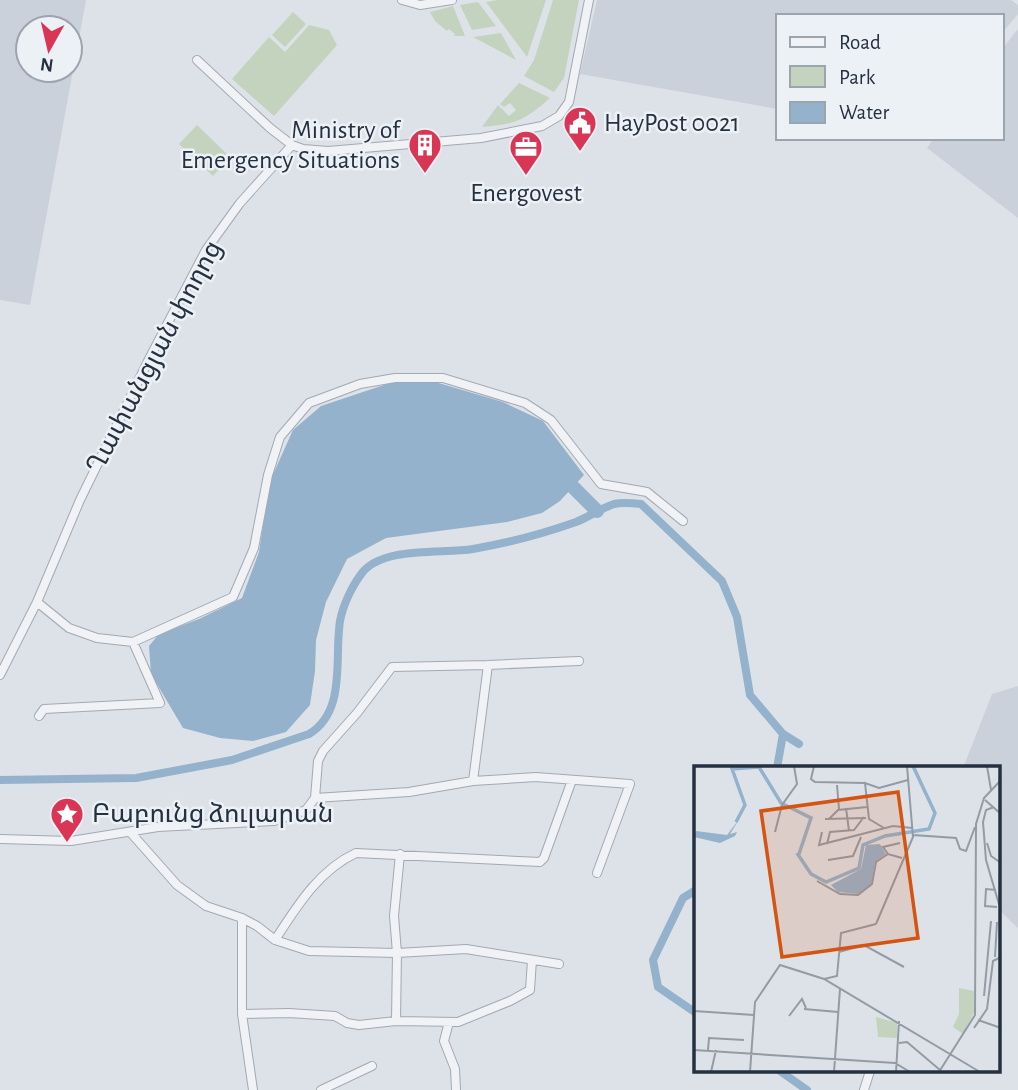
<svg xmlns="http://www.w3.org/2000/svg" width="1018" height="1090" font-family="'Alegreya Sans','Noto Sans Armenian',sans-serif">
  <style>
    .built { fill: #cbd1da; fill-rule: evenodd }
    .green { fill: #c4d3bd }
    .water { fill: #94b2cc }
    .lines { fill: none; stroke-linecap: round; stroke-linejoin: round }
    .canal { stroke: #94b2cc; stroke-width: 8 }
    .river { stroke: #94b2cc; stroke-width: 14 }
    .minor-casing { stroke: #a2a9b2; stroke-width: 10 }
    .minor { stroke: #f0f2f6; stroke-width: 8 }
    .labels { text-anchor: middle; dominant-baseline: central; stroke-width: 5; stroke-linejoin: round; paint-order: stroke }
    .poi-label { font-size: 26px; fill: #253040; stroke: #ecf1f6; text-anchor: start }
    .street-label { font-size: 26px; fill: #253040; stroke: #ecf1f6 }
    .inset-river { fill: none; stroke: #94b2cc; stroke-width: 3.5 }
    .inset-road { fill: none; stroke: #939ba5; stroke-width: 2 }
    .view { fill: #d45511; fill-opacity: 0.15; stroke: #d45511; stroke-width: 3.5 }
    .inset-edge { fill: none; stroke: #253040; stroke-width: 3.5 }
  </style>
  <rect width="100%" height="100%" fill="#dde2e8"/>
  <path class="built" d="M0,0H86L30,305L0,300ZM70,28V70H28V28Z
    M597,0H1011L1018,5V14L1002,33V16H778V109L580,74Z
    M1018,29V218L927,148L934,138H1002V49Z
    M1018,686V928L999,910V768H963L992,694Z"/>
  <path class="green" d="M498,0H546L527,57L486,2Z
    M553,0H579L564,78L554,92L524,76L534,60Z
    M478,2L496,26L472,30L460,5Z
    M453,6L465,36H454L455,34L449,29L447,31L435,21L430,12Z
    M293,12L306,24L285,47L272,35Z
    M309,25L329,30L337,45L274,116L232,79L269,37L285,52Z
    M501,33L516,60L473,37Z
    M519,83L550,98C524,121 516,124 482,127L498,105L509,116L516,110L510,103L504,107L500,104Z
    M197,125L230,157L213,176L179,144Z"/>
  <path class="water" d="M425,379L503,402L543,421L584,475L560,501L542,513L507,522L386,538L347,559L326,602L316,640L315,671L310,705L286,732L253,741L220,738L183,728L151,674L149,646L159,634L199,619L242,598L259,552L270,481L293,430L321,406L390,383Z"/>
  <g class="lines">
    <path class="canal" d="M777,768L783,734
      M0,780L136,778L232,760L309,734C347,711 334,658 340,621C343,605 352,586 362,573C383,546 442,554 473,549C508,543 542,534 576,522C589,517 601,508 614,504C622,502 632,503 641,504L722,581L737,617L750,695L783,734L799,744
      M696,890L683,898L653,960L658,987L696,1013
      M780,1071L807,1090"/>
    <path class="river" d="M573,487L597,511"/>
    <defs>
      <path id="minor" d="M402,0L420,5L452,0
        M197,60L270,128L292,145L303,149L328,151L481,138L542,126L559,116L569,102L589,0
        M37,602L69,628L97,638L133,642L233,597L254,548L268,475L280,437L309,403L360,384L395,378H443L525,403L551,420L601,484L647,492L683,521
        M0,675L37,602L80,500L149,359L206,250L240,203L292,145
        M39,716L44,709L160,703L133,642
        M473,781L488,665
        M315,798L409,792L473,781L536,777L630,784L597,873
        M131,833L177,885L206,906L242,918V1014L253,1090
        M0,839L71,841L158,827L274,821L306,810L315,798L318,761L323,751L357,713L392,667L488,665L579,661
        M242,918L257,926L275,940L309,951L397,953L466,949L559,964
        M275,940C297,906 319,870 356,853L540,862L544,858L572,780
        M242,1014L289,1013L335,1016L347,1023L359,1025L396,1021L458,1022L510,1001L530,990L532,960
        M396,1021L397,953L394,916L400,854
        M449,1022L444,1041L455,1069L456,1090
        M321,1090L372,1066
        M864,1090L870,1071"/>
    </defs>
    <use href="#minor" class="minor-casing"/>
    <use href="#minor" class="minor"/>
  </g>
  <defs>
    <symbol id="civic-pin" viewBox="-11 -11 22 30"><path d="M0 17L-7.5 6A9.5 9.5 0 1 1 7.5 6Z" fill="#d93656" stroke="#ecf1f6"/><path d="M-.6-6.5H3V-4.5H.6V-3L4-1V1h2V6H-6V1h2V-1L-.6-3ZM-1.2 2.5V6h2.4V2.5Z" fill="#fff"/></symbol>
    <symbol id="building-pin" viewBox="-11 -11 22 30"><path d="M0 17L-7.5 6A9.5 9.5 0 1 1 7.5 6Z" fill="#d93656" stroke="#ecf1f6"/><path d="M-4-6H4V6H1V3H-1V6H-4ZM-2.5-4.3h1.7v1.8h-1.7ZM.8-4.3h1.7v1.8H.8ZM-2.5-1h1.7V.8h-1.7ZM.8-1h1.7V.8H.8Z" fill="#fff"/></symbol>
    <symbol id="office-pin" viewBox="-11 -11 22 30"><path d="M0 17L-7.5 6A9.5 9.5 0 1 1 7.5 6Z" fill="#d93656" stroke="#ecf1f6"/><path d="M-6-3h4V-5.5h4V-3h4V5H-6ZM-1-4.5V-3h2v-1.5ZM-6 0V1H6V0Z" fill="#fff"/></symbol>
    <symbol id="sight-pin" viewBox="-11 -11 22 30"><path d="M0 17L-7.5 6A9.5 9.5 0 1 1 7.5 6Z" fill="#d93656" stroke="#ecf1f6"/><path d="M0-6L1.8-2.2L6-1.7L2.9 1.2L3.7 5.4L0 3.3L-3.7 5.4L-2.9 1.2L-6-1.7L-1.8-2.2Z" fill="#fff"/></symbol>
  </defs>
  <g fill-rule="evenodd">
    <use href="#civic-pin" x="561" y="104" width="38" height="52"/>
    <use href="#building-pin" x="406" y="126" width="38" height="52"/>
    <use href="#office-pin" x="507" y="128" width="38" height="52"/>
    <use href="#sight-pin" x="48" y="795" width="38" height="52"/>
  </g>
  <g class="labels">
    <g class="poi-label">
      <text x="604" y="123">HayPost 0021</text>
      <text x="400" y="130" text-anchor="end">Ministry of<tspan x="400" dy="30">Emergency Situations</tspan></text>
      <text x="526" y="193" text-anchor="middle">Energovest</text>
      <text x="92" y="814">Բաբունց ձուլարան</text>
    </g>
    <g class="street-label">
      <text transform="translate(154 357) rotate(-62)">Ղափանցյան փողոց</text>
    </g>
  </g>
  <g transform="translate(694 766)">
    <rect width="306" height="306" fill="#dde2e8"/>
    <path d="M265,222L280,225L281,244L269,268L259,261L265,248ZM182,251L203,257V272L184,271Z" fill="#c4d3bd"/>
    <path d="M46,52L36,68L43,66L41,70L26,77L0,71L2,65L33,69ZM186,78L192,88L181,96L177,120L165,128L144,126L137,119L167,103L172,79Z" fill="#94b2cc"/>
    <path class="inset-river" d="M37,0L51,39L42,56M37,3L65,1L87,37L117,52L105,88M103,87L117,108L132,116L165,102L169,79L191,70L235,63L241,47L219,0"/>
    <path class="inset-road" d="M120,0L117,13L121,16L171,17M293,0L297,24M143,19L145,43M291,34L307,48M300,41L292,44L289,56L292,94L307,145M152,42L155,65M131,53L172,52M135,53L144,44L173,41M190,62L175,53L171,17L185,22L214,14M81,66L88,39L103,18L100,0M128,66L125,79L199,60L218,62M219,69L262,72L266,83L272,85L281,61M293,77L297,90L307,97M133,78L136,66L160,64L170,51M194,88L189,81L206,77M134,94L159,90L167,71M123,115L146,128L164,129L178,118L182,96L194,88L208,92M302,124L292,123L291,140L303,141M182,158L219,71L213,0M145,186L170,179L210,201M301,191L303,156M130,213L143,210L147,167L182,158M290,230L297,155M110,243L144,246M0,245L60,249M95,250L108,233L112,242M284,254L307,262M280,262L293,243L299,195L307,191M205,277L213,276L246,304M0,284L201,297L216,306M14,284L15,272L50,274M17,306L22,284M56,306L61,236L86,199L130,213L286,306M140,306L146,223M202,306L205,255M245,306L281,249L282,58L290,32L307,14"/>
    <path class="view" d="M204,26L224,172L88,191L67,45Z"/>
    <rect width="306" height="306" class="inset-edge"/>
  </g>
  <rect x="776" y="14" width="228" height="126" fill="#ecf1f6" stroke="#9ca4ad" stroke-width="2"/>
  <rect x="790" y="37" width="35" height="10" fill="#f0f2f6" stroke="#9ca4ad" stroke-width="2"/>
  <text x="839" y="49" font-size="21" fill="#253040">Road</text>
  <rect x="790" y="66" width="35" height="21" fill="#c4d3bd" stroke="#9ca4ad" stroke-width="2"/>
  <text x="839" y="84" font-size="21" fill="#253040">Park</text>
  <rect x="790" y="102" width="35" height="21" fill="#94b2cc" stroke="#9ca4ad" stroke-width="2"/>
  <text x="839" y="119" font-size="21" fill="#253040">Water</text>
  <g transform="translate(49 49) rotate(188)"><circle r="33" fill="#ecf1f6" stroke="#9ca4ad" stroke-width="2"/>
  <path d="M0-5L12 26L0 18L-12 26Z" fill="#d93656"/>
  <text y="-10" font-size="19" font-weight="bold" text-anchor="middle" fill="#253040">N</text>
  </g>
</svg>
